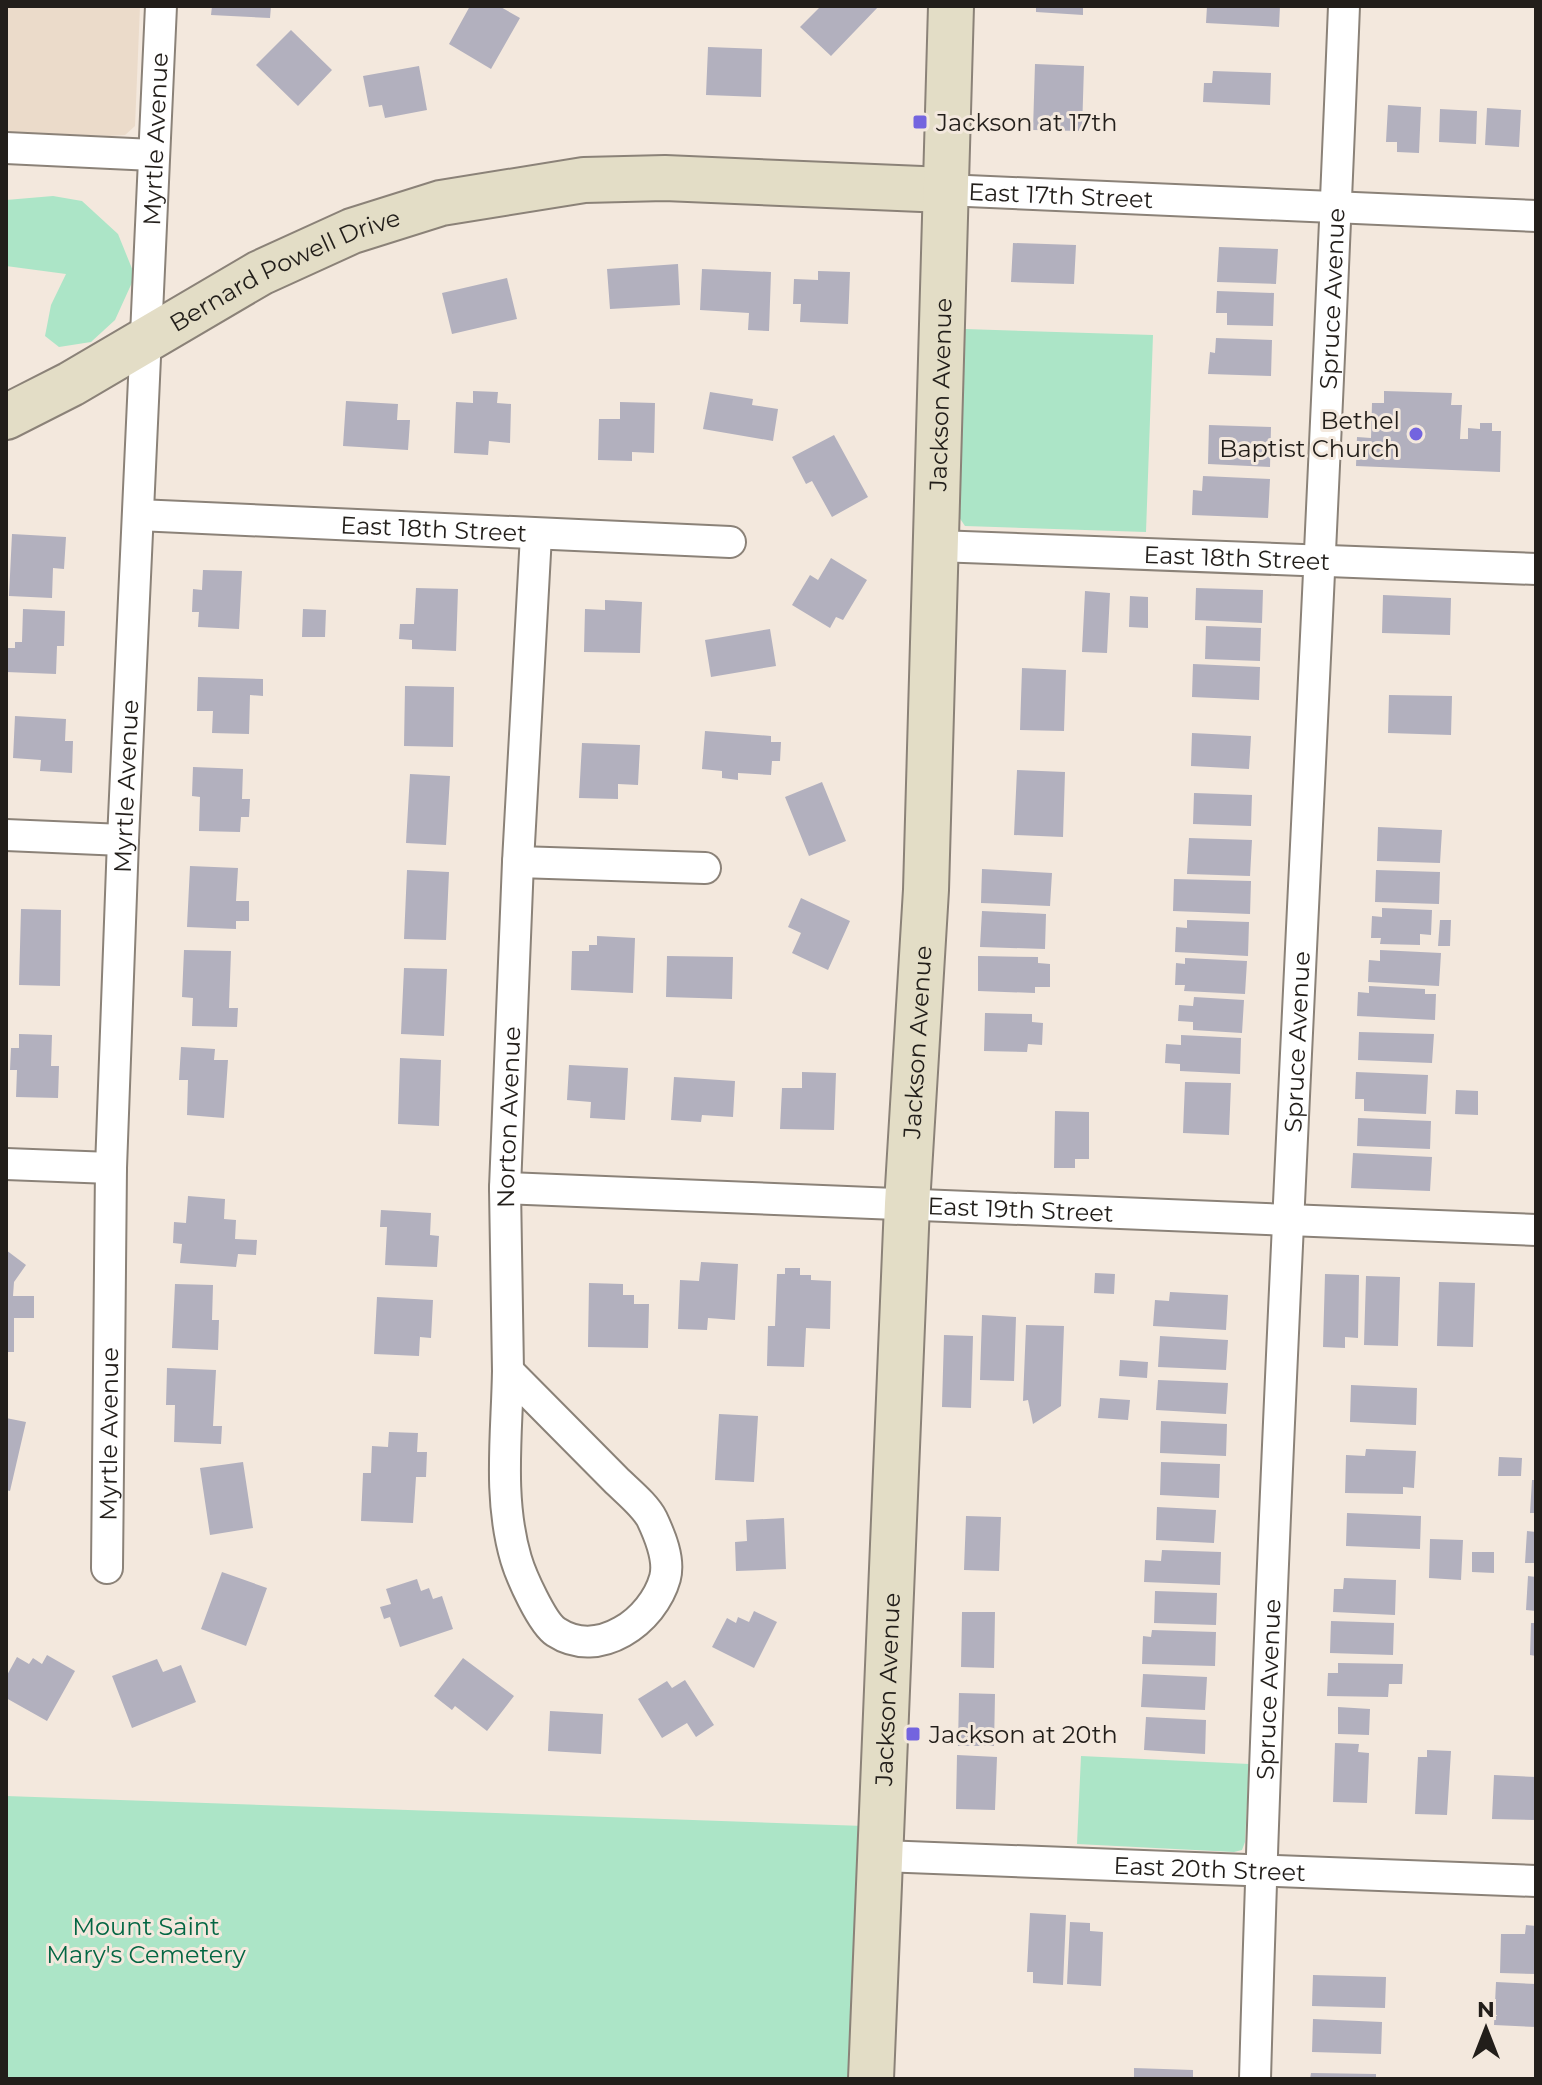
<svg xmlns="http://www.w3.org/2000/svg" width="1542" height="2085" font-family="Montserrat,sans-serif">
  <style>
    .built { fill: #ebdbca }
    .green { fill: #ace5c7 }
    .building { fill: #b2b0be }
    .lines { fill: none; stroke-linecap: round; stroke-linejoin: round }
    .street-casing { stroke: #8b8278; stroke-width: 34 }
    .secondary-casing { stroke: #8b8278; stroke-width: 48 }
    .street { stroke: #fff; stroke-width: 30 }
    .secondary { stroke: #e3ddc6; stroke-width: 44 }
    .poi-dot { fill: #7364df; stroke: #f3e8dd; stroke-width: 3 }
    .labels { text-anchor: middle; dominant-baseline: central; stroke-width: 6; stroke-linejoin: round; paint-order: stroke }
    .poi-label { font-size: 24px; fill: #221e1a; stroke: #f3e8dd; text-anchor: start }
    .street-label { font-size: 24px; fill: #221e1a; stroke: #f3e8dd }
    .park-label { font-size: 24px; fill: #036643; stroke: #f3e8dd }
  </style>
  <rect width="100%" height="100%" fill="#f3e8dd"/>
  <path class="built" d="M6,6H140L135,126L125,135L110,136L6,132Z"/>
  <path class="green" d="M53,196L82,201L118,234L135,276L115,320L91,342L59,347L45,336L51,305L66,274L6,266V200Z
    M965,329L1153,335L1146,532L965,526L959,517Z
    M1081,1756L1249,1764L1245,1842L1242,1850L1234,1852L1077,1844Z
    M6,1796L864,1826L853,2079H6Z"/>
  <path class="building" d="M212,6H271L270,18L211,15Z
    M470,6H499L520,18L491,69L449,44Z
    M821,6H879L831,56L800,27Z
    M1036,6H1083V15L1036,12Z
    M1207,6H1280L1279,27L1206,23Z
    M291,30L332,70L298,106L256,65Z
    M708,47L762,49L761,97L706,95Z
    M1035,64L1084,66L1082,131L1033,130Z
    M419,66L427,110L385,118L382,105L369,107L363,76Z
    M1213,71L1271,73L1270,105L1203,102L1204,83H1212Z
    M1388,105L1421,107L1419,153L1397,152V142H1386Z
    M1487,108L1521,110L1519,147L1485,145Z
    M1440,109L1477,111L1476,144L1439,142Z
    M1013,243L1076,245L1074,284L1011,282Z
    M1219,247L1278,249L1276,284L1217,282Z
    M678,264L680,305L610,309L607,269Z
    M702,269L771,272L769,331L748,330L749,313L700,310Z
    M818,271L850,272L848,324L800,322L801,304H793L794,279L818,280Z
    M507,278L517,319L452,334L442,293Z
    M1217,291L1274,293L1273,326L1227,325V313H1216Z
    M1216,338L1272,340L1271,376L1208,374L1210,352L1215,353Z
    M473,391L498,392L497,403L511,404L510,443L489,441L488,455L454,453L456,402L473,403Z
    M1384,391L1452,393L1451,405H1462L1460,439H1468V428L1480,429V423H1492V431H1501L1500,472L1356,466L1357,437L1371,438L1372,403H1384Z
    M710,392L753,399L752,405L778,409L773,441L703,429Z
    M346,401L398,404L397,420H410L408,450L343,446Z
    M620,402L655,403L654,453L632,452V461L598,460L599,419H620Z
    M1209,425L1271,427L1270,467L1208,464Z
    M834,435L868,497L832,517L812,481L806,484L792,457Z
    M1203,476L1270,479L1268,518L1192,515L1193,490L1202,491Z
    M12,534L66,537L64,569L53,568L52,598L9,596Z
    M831,558L867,580L843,620L836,617L830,628L792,605L810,575L818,580Z
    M203,570L242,571L239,629L198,627L199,612H192L193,589L202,590Z
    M416,588L458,589L456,651L412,649V640L399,639L400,624H414Z
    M1196,588L1263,590L1262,623L1195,620Z
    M1085,591L1110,593L1107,653L1082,652Z
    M1383,595L1451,598L1450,635L1382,633Z
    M1130,596L1148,597V628L1129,627Z
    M605,600L642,602L640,653L584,652L585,609L605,610Z
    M23,609L65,611L64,646H57L56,674L6,672V648H15V642H22Z
    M303,609L326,610L325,637H302Z
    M1206,626L1261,628L1260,661L1205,659Z
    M770,629L776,666L711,677L705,640Z
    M1193,664L1260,667L1259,700L1192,697Z
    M1022,668L1066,670L1064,731L1020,730Z
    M198,677L263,679V696L250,695L249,734L212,733L213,711H197Z
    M405,686L454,687L453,747L404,746Z
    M1389,695L1452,696L1451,735L1388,733Z
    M15,716L66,719L65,741H73L72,773L40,771L41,760L13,758Z
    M705,731L771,736V742H781L780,761H772L771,775L738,773V780L722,778V771L702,769Z
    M1192,733L1251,736L1249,769L1191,766Z
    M582,743L640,745L638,785L618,784V799L579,798Z
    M193,767L243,769L242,799H250L249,817H241L240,832L199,831L200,797L192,796Z
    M1017,770L1065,772L1063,837L1014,835Z
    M410,774L450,776L446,845L406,843Z
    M822,782L846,841L809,856L785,797Z
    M1194,793L1252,795L1251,826L1193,824Z
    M1378,827L1442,830L1440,863L1377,861Z
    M1189,838L1252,840L1250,876L1187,874Z
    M190,866L238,868L236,901H249V921H236V929L187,927Z
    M982,869L1052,873L1050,906L981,903Z
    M407,870L449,872L446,940L404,939Z
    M1376,870L1440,872L1439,904L1375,902Z
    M1174,879L1251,881L1250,914L1173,911Z
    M801,898L850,921L828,970L792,953L801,933L788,927Z
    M1382,908L1432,910L1431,935L1420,934V945L1380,944L1381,938H1371L1372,916L1382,917Z
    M21,909L61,910L60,986L19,985Z
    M982,911L1046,914L1045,949L980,947Z
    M1187,920L1249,922L1248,956L1175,952L1176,927L1187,928Z
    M1440,920H1451L1450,946H1438Z
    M597,936L635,938L633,993L571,990L572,951H589V945H597Z
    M184,950L231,951L229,1008H238L237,1027L192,1026L193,998L182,997Z
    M1380,950L1441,953L1439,986L1368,982L1369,960L1380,961Z
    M667,956L733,957L732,999L666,997Z
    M978,956L1038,957V963L1050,964V987H1035V993L978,991Z
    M1185,958L1247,961L1245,994L1184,991L1185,985H1175L1176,963L1185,964Z
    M404,968L447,969L444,1036L401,1034Z
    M1369,986L1425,989V994H1436L1435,1020L1357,1016L1358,992L1369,993Z
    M1194,997L1244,1000L1242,1033L1193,1030V1022L1178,1021L1179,1005L1193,1006Z
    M985,1013L1032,1014V1022L1043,1023L1042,1045L1028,1044L1027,1052L984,1051Z
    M1359,1032L1434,1034L1432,1063L1358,1060Z
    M19,1034L52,1035L51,1066H59L58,1098L16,1097L17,1070H10L11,1048H19Z
    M1181,1035L1241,1038L1240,1074L1180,1071V1064L1165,1063L1166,1044L1181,1045Z
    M181,1047L215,1049L214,1060H228L224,1118L187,1115L188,1080H179Z
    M400,1058L441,1060L439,1126L398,1124Z
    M569,1065L628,1068L625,1120L590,1118L591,1102L567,1100Z
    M802,1072L836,1073L834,1130L780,1129L782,1088H802Z
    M1356,1072L1428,1075L1426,1114L1364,1111V1099H1355Z
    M674,1077L735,1081L733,1117L702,1115L701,1122L671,1120Z
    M1185,1082L1231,1083L1229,1135L1183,1133Z
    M1456,1090L1478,1091V1115L1455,1114Z
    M1055,1111L1089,1112V1159H1075V1168H1054Z
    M1358,1118L1431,1121L1430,1149L1357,1146Z
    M1353,1153L1432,1157L1430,1191L1351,1188Z
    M188,1196L225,1199L224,1219L236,1220L235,1239L257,1240L256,1255L238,1254L236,1267L180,1263L182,1244L173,1243L174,1222L186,1223Z
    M381,1210L431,1213L430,1235L439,1236L437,1267L385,1265L387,1227H380Z
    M6,1250L26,1265L14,1282L13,1296H34V1318H14V1352H6Z
    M701,1262L738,1264L735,1320L708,1318L707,1330L678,1329L680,1280L699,1281Z
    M785,1268H800V1275H811V1280L831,1281L830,1329L806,1328L804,1367L767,1366L768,1326H775L777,1274H785Z
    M1095,1273L1115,1274L1114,1294L1094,1293Z
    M1325,1274L1359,1275L1358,1338L1345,1337V1348L1323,1347Z
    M1366,1276L1400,1277L1398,1346L1364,1345Z
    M1439,1282L1475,1283L1473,1347L1437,1346Z
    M589,1283L623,1284V1295H634V1304H649L648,1348L588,1347Z
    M175,1284L213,1285L212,1320H219L218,1350L172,1348Z
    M1170,1292L1228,1295L1226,1330L1153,1326L1155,1300L1169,1301Z
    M377,1297L433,1300L431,1338L420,1337L419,1356L374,1354Z
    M982,1315L1016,1317L1014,1381L980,1380Z
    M1026,1325L1064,1326L1061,1406L1033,1424L1028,1400L1023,1401Z
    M944,1335L973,1336L971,1408L942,1407Z
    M1160,1336L1228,1340L1226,1370L1158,1367Z
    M1120,1360L1148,1362L1147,1378L1119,1376Z
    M167,1368L216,1370L213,1426H222L221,1444L174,1442L175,1405H166Z
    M1158,1380L1228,1383L1226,1414L1156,1410Z
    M1351,1385L1417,1388L1416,1425L1350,1422Z
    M1100,1398L1130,1400L1128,1420L1098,1418Z
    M719,1414L758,1416L754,1482L715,1480Z
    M6,1418L26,1422L10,1491L6,1490Z
    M1161,1421L1227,1424L1226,1456L1160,1453Z
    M389,1432L418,1433L417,1452H427L426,1477H416L413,1523L361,1521L363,1473H371L372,1446L388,1447Z
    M1366,1449L1416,1451L1414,1488L1403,1487V1494L1345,1493L1346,1455L1365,1456Z
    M1499,1457L1522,1458L1521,1476H1498Z
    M243,1462L253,1528L210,1535L200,1468Z
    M1161,1462L1220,1464L1219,1498L1160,1495Z
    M1532,1480H1536V1513H1530Z
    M1157,1507L1216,1510L1214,1543L1156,1540Z
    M1347,1513L1421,1516L1420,1549L1346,1546Z
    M966,1516L1001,1517L999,1571L964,1570Z
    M784,1518L786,1569L736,1571L735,1542L747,1541L746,1520Z
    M1527,1531L1536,1532V1563H1525Z
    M1430,1539L1463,1540L1461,1580L1429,1578Z
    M1162,1550L1221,1552L1220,1585L1144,1582L1145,1560L1161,1561Z
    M1472,1552H1494V1573L1472,1572Z
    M222,1572L267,1588L246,1646L201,1629Z
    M1528,1576L1536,1577V1611L1526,1610Z
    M1344,1578L1396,1580L1395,1615L1333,1612L1334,1589H1343Z
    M417,1579L421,1591L429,1588L433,1599L442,1596L453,1629L400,1647L390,1617L384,1619L380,1607L391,1604L386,1589Z
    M1155,1591L1217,1593L1216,1625L1154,1623Z
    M754,1611L777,1622L754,1668L712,1647L727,1618L736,1623L738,1617L749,1622Z
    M962,1612H995L994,1668L961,1667Z
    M1331,1621L1394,1623L1393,1655L1330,1653Z
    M1531,1623H1536V1656L1530,1655Z
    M1152,1630L1216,1632L1215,1666L1142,1664L1143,1636L1151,1637Z
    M47,1655L75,1671L47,1721L6,1698V1677L17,1657L29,1664L33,1658L42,1664Z
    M463,1658L514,1696L487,1731L455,1706L452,1710L434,1696Z
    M157,1659L163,1672L181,1665L196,1702L132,1728L112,1676Z
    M1338,1663L1403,1664L1402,1684H1389L1388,1697L1327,1696L1328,1673H1338Z
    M1143,1674L1207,1677L1205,1710L1141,1707Z
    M685,1680L714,1725L696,1737L687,1723L662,1738L638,1699L667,1681L672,1688Z
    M959,1693L995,1694L994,1746H958Z
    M1338,1707L1370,1709L1369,1735L1338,1734Z
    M550,1711L603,1714L601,1754L548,1751Z
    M1146,1717L1206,1720L1205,1754L1144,1750Z
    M1335,1743L1359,1744L1358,1752L1369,1753L1367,1803L1333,1802Z
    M1427,1750L1451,1751L1447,1815L1415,1814L1418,1757H1427Z
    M957,1755L997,1757L995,1810L956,1809Z
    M1494,1775L1536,1777V1820L1492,1819Z
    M1030,1913L1066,1915L1063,1985L1033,1983V1972H1027Z
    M1070,1922L1090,1923V1931L1103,1932L1101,1986L1067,1984Z
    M1526,1925L1536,1926V1974L1500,1973L1501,1934H1525Z
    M1313,1975L1386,1977L1385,2008L1312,2006Z
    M1496,1982L1536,1984V2027L1494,2025Z
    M1313,2019L1382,2022L1381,2054L1312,2052Z
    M1134,2068L1193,2070V2079H1134Z
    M1311,2073L1376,2074V2079H1310Z"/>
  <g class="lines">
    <defs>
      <g id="street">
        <path d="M6,148L153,155"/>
        <path id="s1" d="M945,190L1536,216"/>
        <path id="s2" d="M138,515L730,542"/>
        <path id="s3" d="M937,546L1536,569"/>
        <path d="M6,835L123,840"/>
        <path d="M518,862L705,868"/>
        <path d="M6,1164L111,1168"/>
        <path id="s4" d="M505,1188L1536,1230"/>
        <path id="s5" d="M508,1371L505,1188L518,862L536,535"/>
        <path d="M508,1371C544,1407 579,1443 615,1479C627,1491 645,1505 652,1519C660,1536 670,1559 665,1578C653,1621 599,1660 556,1632C542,1623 521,1576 516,1559C498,1498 507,1433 508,1371Z"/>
        <path id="s6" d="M107,1568L111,1168L123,840L161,6"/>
        <path id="s7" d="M882,1856L1536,1881"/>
        <path id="s8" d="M1255,2079C1274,1388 1317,697 1344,6"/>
      </g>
      <g id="secondary">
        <path id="s9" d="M6,417L71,384L260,273L352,231L441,203L584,180L665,178L945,190"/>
        <path id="s10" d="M871,2079L907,1204L926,890L951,6"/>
      </g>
    </defs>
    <use href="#street" class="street-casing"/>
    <use href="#secondary" class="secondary-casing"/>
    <use href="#street" class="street"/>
    <use href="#secondary" class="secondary"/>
  </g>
  <g class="poi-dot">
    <rect x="912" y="114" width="16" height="16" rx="4"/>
    <circle cx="1416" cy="434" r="8"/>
    <rect x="905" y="1726" width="16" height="16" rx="4"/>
  </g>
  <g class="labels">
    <g class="poi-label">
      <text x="936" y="122">Jackson at 17th</text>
      <text x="1400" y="420" text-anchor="end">Bethel<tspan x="1400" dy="28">Baptist Church</tspan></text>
      <text x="929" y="1734">Jackson at 20th</text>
    </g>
    <g class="street-label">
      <text stroke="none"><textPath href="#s6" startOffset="1430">Myrtle Avenue</textPath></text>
      <text stroke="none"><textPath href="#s1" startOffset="116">East 17th Street</textPath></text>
      <text stroke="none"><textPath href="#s9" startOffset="316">Bernard Powell Drive</textPath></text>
      <text stroke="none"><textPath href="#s8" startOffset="1782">Spruce Avenue</textPath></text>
      <text stroke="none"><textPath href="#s10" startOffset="1686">Jackson Avenue</textPath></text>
      <text stroke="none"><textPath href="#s2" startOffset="296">East 18th Street</textPath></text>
      <text stroke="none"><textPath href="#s3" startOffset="300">East 18th Street</textPath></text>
      <text stroke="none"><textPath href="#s6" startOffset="782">Myrtle Avenue</textPath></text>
      <text stroke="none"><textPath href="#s8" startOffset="1038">Spruce Avenue</textPath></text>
      <text stroke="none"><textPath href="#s10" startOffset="1038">Jackson Avenue</textPath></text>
      <text stroke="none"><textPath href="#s5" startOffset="254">Norton Avenue</textPath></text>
      <text stroke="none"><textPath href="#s4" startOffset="516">East 19th Street</textPath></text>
      <text stroke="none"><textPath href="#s6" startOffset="134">Myrtle Avenue</textPath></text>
      <text stroke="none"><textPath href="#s10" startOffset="390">Jackson Avenue</textPath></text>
      <text stroke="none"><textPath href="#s8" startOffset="390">Spruce Avenue</textPath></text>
      <text stroke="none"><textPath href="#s7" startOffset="328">East 20th Street</textPath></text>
    </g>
    <g class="park-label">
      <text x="146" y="1926">Mount Saint<tspan x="146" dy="28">Mary's Cemetery</tspan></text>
    </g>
  </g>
  <rect width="1542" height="2085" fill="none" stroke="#221e1a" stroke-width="16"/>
  <g transform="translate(1486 2029)" stroke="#f3e8dd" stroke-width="6" paint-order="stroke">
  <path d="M0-6L14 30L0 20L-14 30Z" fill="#221e1a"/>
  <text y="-12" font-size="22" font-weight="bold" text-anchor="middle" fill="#221e1a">N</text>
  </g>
</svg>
